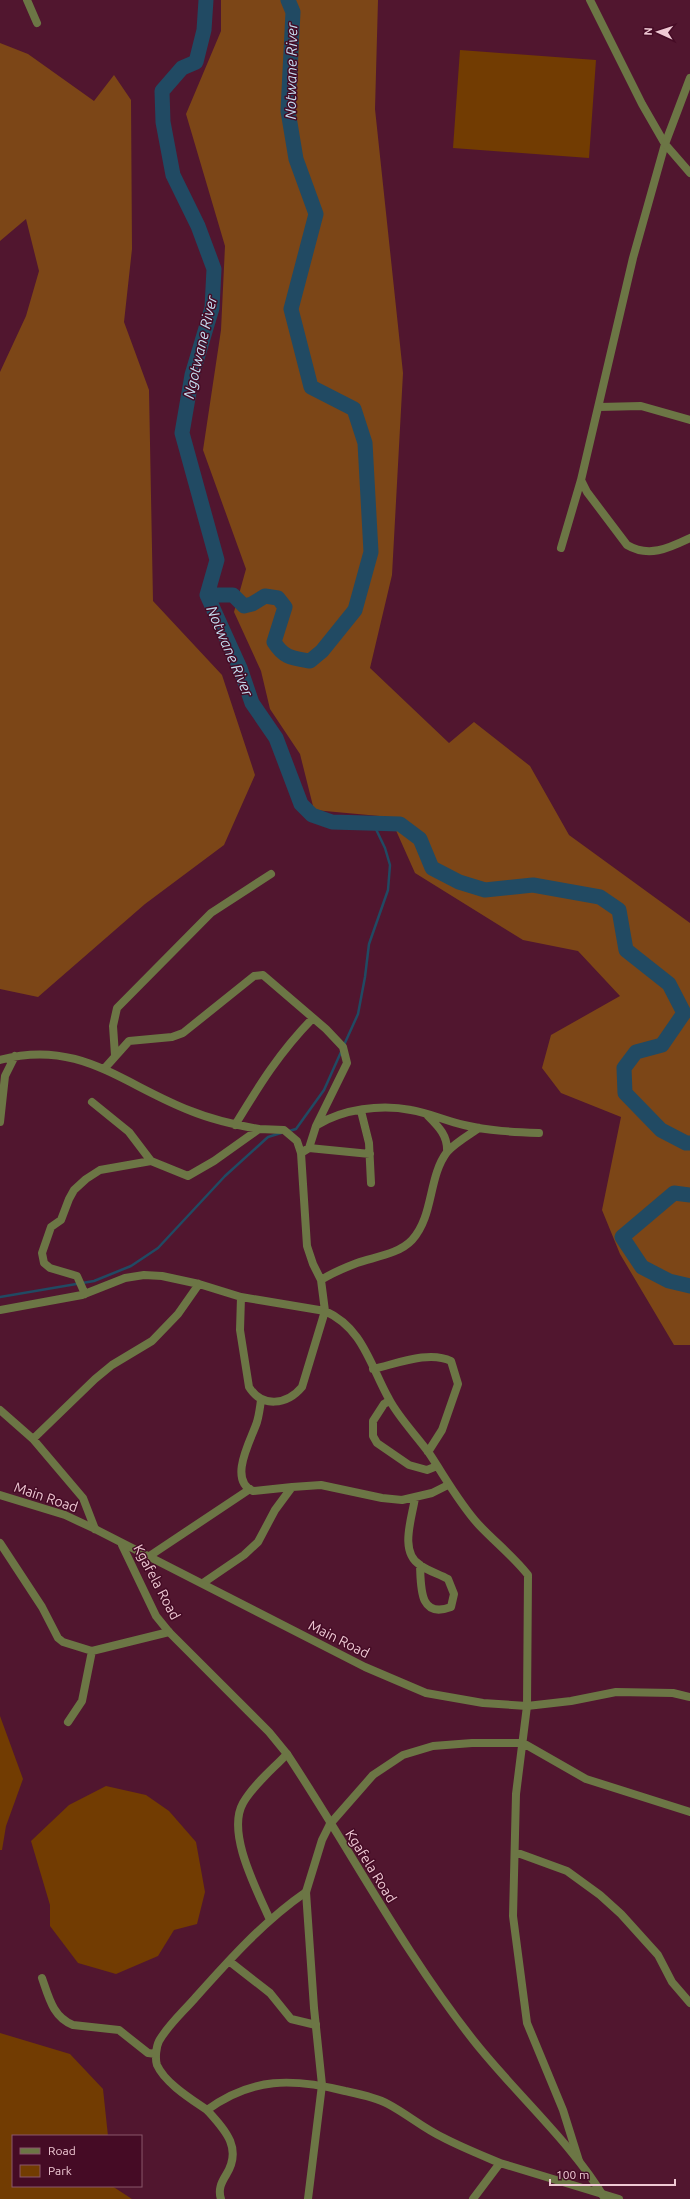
<svg xmlns="http://www.w3.org/2000/svg" width="690" height="2199" font-family="Ubuntu,sans-serif">
  <style>
    .green { fill: #723c02 }
    .forest { fill: #7c4617 }
    .lines { fill: none; stroke-linecap: round; stroke-linejoin: round }
    .stream { stroke: #214a63; stroke-width: 2.5 }
    .river { stroke: #214a63; stroke-width: 15 }
    .minor { stroke: #6c7645; stroke-width: 8 }
    .tertiary { stroke: #6c7645; stroke-width: 8 }
    .labels { text-anchor: middle; dominant-baseline: central; stroke-width: 3; stroke-linejoin: round; paint-order: stroke }
    .street-label { font-size: 14px; fill: #efc9d4; stroke: #450b25 }
    .water-label { font-size: 15px; font-style: italic; fill: #c3ddef; stroke: #450b25 }
  </style>
  <rect width="100%" height="100%" fill="#51162f"/>
  <path class="green" d="M460,50L596,60L589,158L453,148Z
    M0,1716L23,1779L6,1826L2,1850H0Z
    M106,1786L146,1795L169,1811L196,1842L205,1892L197,1924L174,1930L158,1956L116,1974L78,1963L50,1926V1905L31,1841L69,1805Z
    M0,2033L70,2054L103,2089L108,2136H13V2186H112L132,2199H0Z"/>
  <path class="forest" d="M221,0H378L375,109L403,373L392,575L370,668L449,743L474,722L530,766L569,835L690,923V1345H674L620,1254L602,1210L621,1117L561,1093L542,1068L551,1035L620,996L578,951L523,940L415,873L390,817L314,810L300,754L270,709L261,671L234,612L246,569L203,450L221,330L225,246L186,114L221,31Z
    M0,43L28,54L94,101L114,75L131,100L132,249L124,322L149,390L153,601L222,675L255,775L224,845L145,904L38,997L0,989V372L26,316L39,271L26,219L0,241Z"/>
  <g class="lines">
    <path class="stream" d="M344,1045L358,1014L365,977L369,944L388,890L390,865L385,848L373,823
      M289,1131L296,1129L324,1090L341,1052
      M0,1297L94,1281L131,1266L158,1248L225,1176L268,1137L281,1133"/>
    <path class="river" d="M206,0L204,30L196,62L182,68L162,91L163,122L173,175L198,226L214,269L212,308L192,375L182,433L217,560L207,595
      M288,0L293,12L288,111L296,159L316,214L291,309L311,387L354,409L365,443L371,552L355,610L322,651L310,661C292,658 284,658 274,642L285,607L278,598L265,596L252,604L244,606L233,595H207L240,668L252,703L276,738L301,804L312,815L332,822L400,824L420,839L432,868L459,882L485,890L533,885L600,897L619,910L626,950L669,984L684,1013L662,1045L636,1052L624,1068L625,1093L661,1130L686,1143H690
      M690,1195L674,1193L622,1237L642,1267L669,1281L690,1286"/>
    <path class="minor" d="M27,0L37,23
      M599,407L641,406L690,420
      M581,480L587,492L627,545C649,558 669,548 690,538
      M561,548L581,480L633,258L665,144L642,104L590,0
      M115,1055L113,1026L117,1008L211,913L271,874
      M0,1060C79,1038 123,1085 191,1111C213,1120 236,1125 259,1129
      M104,1069L129,1041L172,1037L183,1033L254,976L263,975L326,1029L343,1047L347,1063L316,1126L309,1148L301,1153
      M92,1102L129,1132L151,1161
      M361,1111L369,1143L371,1183
      M428,1116C439,1127 448,1136 447,1152
      M0,1122L5,1076L15,1056
      M235,1125C260,1084 279,1053 313,1018
      M317,1125C343,1109 381,1104 411,1110C429,1113 446,1121 464,1125C489,1131 514,1132 539,1133
      M309,1148L370,1154
      M321,1280C332,1273 344,1268 357,1263C374,1257 399,1254 412,1240C434,1216 428,1177 447,1152C455,1143 469,1135 479,1128
      M85,1294L77,1276L50,1268L44,1263L42,1253L51,1227L61,1220L69,1199L74,1190L86,1179L100,1170L151,1161L188,1176L214,1161L259,1129L284,1130L297,1141L301,1153L307,1246L313,1264L321,1280L325,1311L302,1387C287,1405 262,1408 249,1387L240,1330L241,1297
      M0,1310L82,1295L125,1278L144,1275L162,1276L199,1284L241,1297L325,1311C363,1328 370,1365 389,1399C399,1418 416,1435 429,1453C445,1477 459,1503 479,1525C495,1542 514,1557 528,1575L527,1706L516,1794L513,1916L527,2023L563,2110L579,2161
      M373,1369C396,1364 429,1350 451,1361L458,1384L442,1430L428,1452
      M261,1400C260,1408 259,1415 257,1422C252,1438 227,1480 253,1491L292,1487
      M389,1401L384,1404L373,1421V1436L377,1443L409,1465L427,1470L437,1466
      M0,1410L33,1439L83,1498L95,1529
      M33,1439L95,1379L112,1365L152,1341L178,1314L199,1284
      M415,1498C412,1518 399,1552 420,1565C428,1571 439,1574 448,1579L454,1594L451,1607C419,1619 421,1587 420,1565
      M0,1543L42,1607L58,1638L63,1642L92,1651
      M148,1557L250,1489
      M203,1583L244,1555L258,1542L275,1510L292,1487L321,1485L382,1498L402,1500L432,1493L448,1485
      M68,1722L82,1701L92,1651L169,1632
      M330,1824L373,1775L403,1755L433,1746L472,1743H523L586,1779L690,1812
      M515,1852L567,1871L600,1895L621,1914L658,1955L672,1982L690,2003
      M306,1892C264,1921 230,1959 196,1997C184,2011 168,2025 159,2041C156,2047 155,2059 157,2065C165,2083 191,2099 207,2110C252,2077 293,2078 345,2091C359,2094 375,2097 388,2104C407,2114 423,2128 442,2137C461,2147 481,2155 500,2163L473,2199
      M270,1920C257,1890 226,1833 243,1803C254,1784 273,1769 287,1754
      M229,1961L270,1993L291,2019L316,2025
      M42,1978C49,1998 53,2017 73,2025L119,2030L148,2053L156,2054
      M207,2110C225,2130 243,2148 226,2175C221,2183 218,2190 221,2199
      M500,2163L619,2199"/>
    <path class="tertiary" d="M690,78L665,144L690,173
      M0,1495L65,1515L95,1529L365,1667L426,1693L483,1703L527,1706L571,1701L616,1692L673,1693L690,1697
      M122,1545L156,1616L169,1632L269,1732L287,1754C350,1849 403,1951 474,2041C515,2093 572,2143 605,2199
      M308,2199L322,2085L314,2008L306,1892L322,1840L330,1824"/>
  </g>
  <g class="labels">
    <g class="street-label">
      <text transform="translate(46 1497) rotate(19)">Main Road</text>
      <text transform="translate(157 1582) rotate(62)">Kgafela Road</text>
      <text transform="translate(339 1639) rotate(27)">Main Road</text>
      <text transform="translate(371 1866) rotate(58)">Kgafela Road</text>
    </g>
    <g class="water-label">
      <text transform="translate(291 71) rotate(-89)">Notwane River</text>
      <text transform="translate(200 347) rotate(-77)">Ngotwane River</text>
      <text transform="translate(230 651) rotate(67)">Notwane River</text>
    </g>
  </g>
  <rect x="12" y="2135" width="130" height="52" fill="#450b25" stroke="#89576b"/>
  <rect x="20" y="2148" width="20" height="6" fill="#6c7645" stroke="#89576b"/>
  <text x="48" y="2155" font-size="12" fill="#efc9d4">Road</text>
  <rect x="20" y="2165" width="20" height="12" fill="#723c02" stroke="#89576b"/>
  <text x="48" y="2175" font-size="12" fill="#efc9d4">Park</text>
  <g transform="translate(658 32) rotate(273)" stroke="#450b25" stroke-width="3" paint-order="stroke">
  <path d="M0-3L7 15L0 10L-7 15Z" fill="#efc9d4"/>
  <text y="-6" font-size="11" font-weight="bold" text-anchor="middle" fill="#efc9d4">N</text>
  </g>
  <path d="M550 2179v6h125v-6" fill="none" stroke="#efc9d4" stroke-width="2"/>
  <text x="556" y="2179" font-size="12" fill="#efc9d4" stroke="#450b25" stroke-width="3" paint-order="stroke">100 m</text>
</svg>
